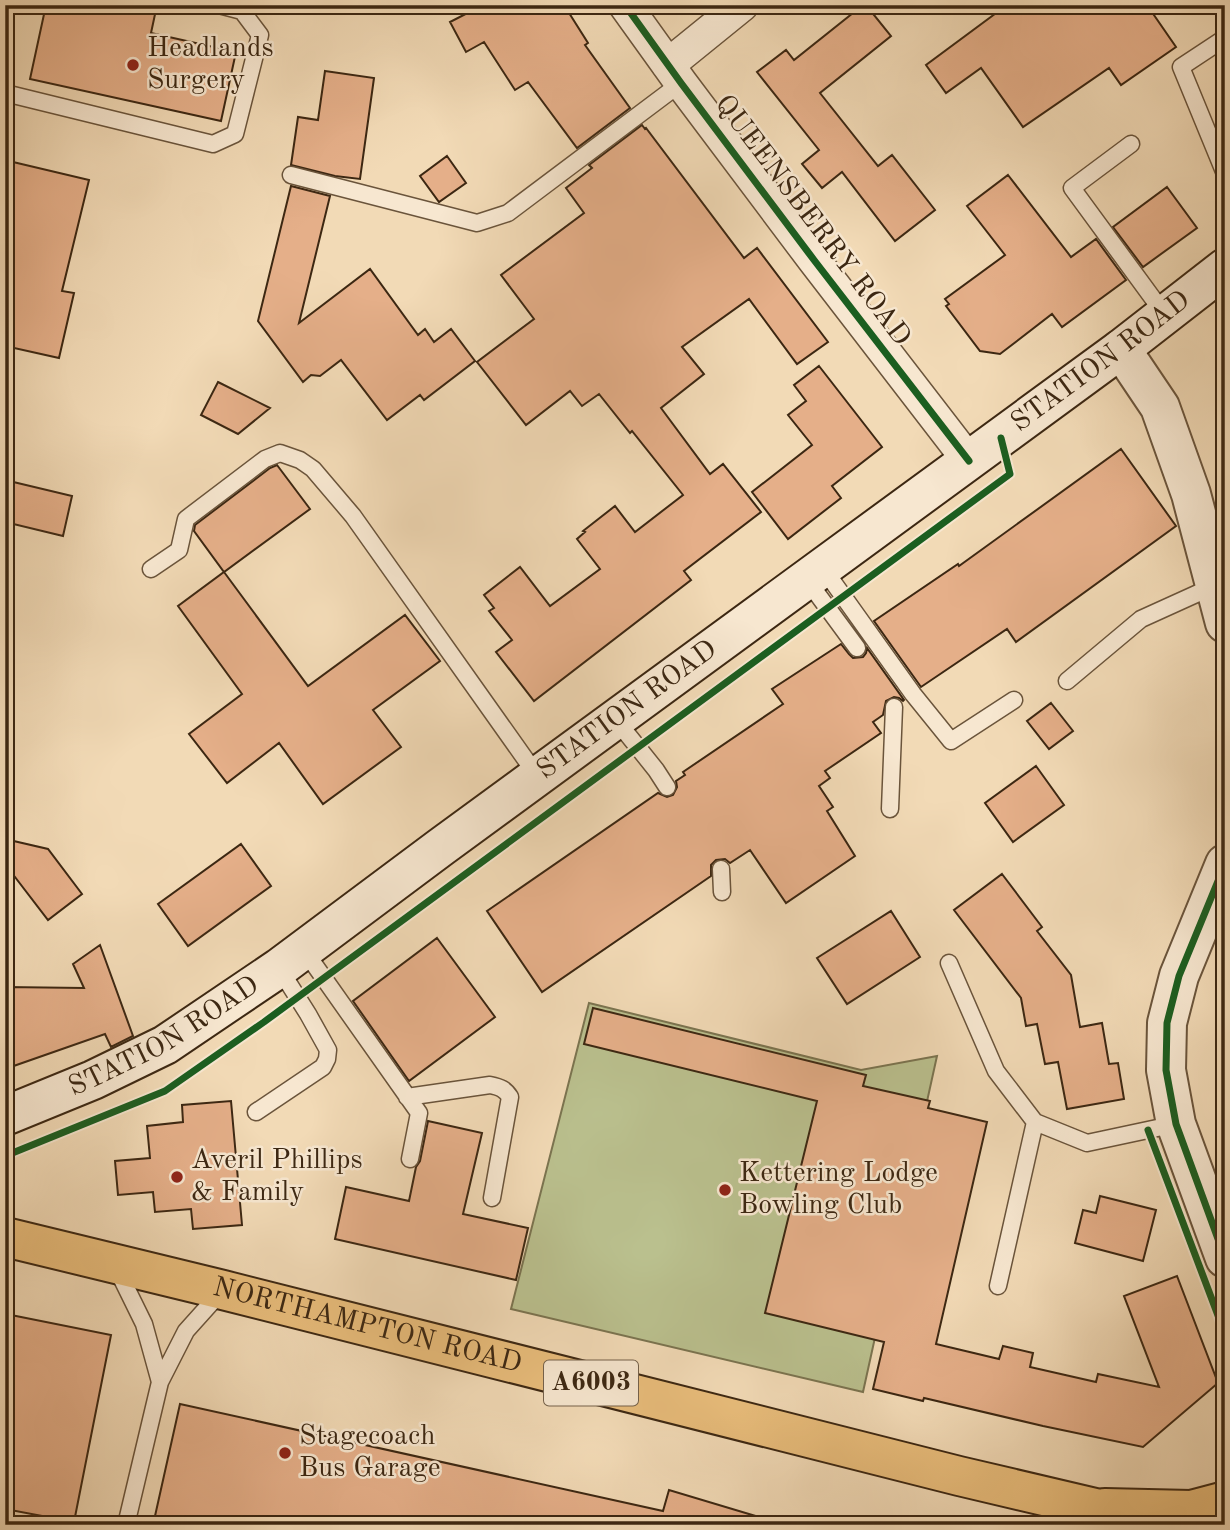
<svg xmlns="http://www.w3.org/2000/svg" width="1230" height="1530" font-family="'Old Standard TT',serif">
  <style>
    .green { fill: #bac08e; stroke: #7b7450; stroke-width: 2 }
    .building { fill: #e5af89; stroke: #3c2712; stroke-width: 2 }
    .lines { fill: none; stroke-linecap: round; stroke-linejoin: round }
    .service-casing { stroke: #6a543b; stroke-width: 19 }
    .minor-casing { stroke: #6a543b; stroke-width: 35 }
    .tertiary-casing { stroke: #6a543b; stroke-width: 42 }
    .secondary-casing { stroke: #3c2712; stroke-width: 42 }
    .primary-casing { stroke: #3c2712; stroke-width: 42 }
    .service { stroke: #f7e7d0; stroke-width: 16 }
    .minor { stroke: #f7e7d0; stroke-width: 32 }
    .tertiary { stroke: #f7e7d0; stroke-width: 38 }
    .secondary { stroke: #f7e7d0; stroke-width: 38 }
    .primary { stroke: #e9bd7b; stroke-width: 38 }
    .cycleway-casing { stroke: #f7e7d0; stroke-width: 11 }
    .cycleway { stroke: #1b5e20; stroke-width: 7 }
    .poi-dot { fill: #8f2418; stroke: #f7e7d0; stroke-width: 2.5 }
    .labels { text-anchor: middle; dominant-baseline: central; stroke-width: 5; stroke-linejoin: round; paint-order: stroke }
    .shield { fill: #f7e7d0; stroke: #74614b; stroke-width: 2 }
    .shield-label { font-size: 26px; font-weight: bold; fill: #3c2712 }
    .poi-label { font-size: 28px; fill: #3c2712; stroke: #f7e7d0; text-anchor: start }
    .street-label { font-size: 28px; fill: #3c2712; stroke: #f7e7d0 }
  </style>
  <rect width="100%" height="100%" fill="#f2dab6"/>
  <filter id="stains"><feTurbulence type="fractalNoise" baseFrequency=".00286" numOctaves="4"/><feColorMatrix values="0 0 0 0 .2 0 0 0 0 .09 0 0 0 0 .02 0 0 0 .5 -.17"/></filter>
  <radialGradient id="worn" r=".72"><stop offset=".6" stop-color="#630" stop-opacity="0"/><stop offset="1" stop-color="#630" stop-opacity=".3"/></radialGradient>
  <path class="green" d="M589,1003L861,1070L937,1056L863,1392L511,1309Z"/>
  <path class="building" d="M46,5H82L108,11L109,5H157L151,33L236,52L221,121L30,79Z
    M483,5H564L588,43L585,45L630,108L577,148L528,82L515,90L484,42L466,52L450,22Z
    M863,5H866L891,36L820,93L878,166L892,155L935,210L895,241L842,172L822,188L802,164L819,150L757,72L786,50L794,60Z
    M1007,5H1147L1176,47L1121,85L1109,68L1023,127L981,68L946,93L926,65Z
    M325,71L374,78L360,179L335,176L291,165L298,117L318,120Z
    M642,125L645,129L646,128L744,258L757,248L828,342L797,364L749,299L682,347L704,374L661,408L710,474L723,464L761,512L684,571L691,580L534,701L496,652L512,640L489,611L494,608L484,595L520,567L550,606L600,569L577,539L585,532L583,531L615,506L635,532L683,495L632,431L630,433L599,394L582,406L570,391L526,425L477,362L534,319L501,275L584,213L566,188L592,168L589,165Z
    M447,156L466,183L439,202L420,176Z
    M13,162L89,180L62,291L74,293L59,358L5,346V193Z
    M1008,175L1071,257L1096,239L1126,280L1062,327L1052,314L1000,354L980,351L946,306L949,304L945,299L1005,255L967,206Z
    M291,186L330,196L299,323L370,269L418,335L425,329L434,342L451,329L475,361L424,400L420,395L387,420L341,360L320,376L311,375L303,382L258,321Z
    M1167,187L1197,228L1143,267L1113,227Z
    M819,366L882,447L832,486L841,498L788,539L752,492L812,445L788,415L806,401L794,385Z
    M218,382L270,408L238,434L201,415Z
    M1121,449L1176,526L1016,642L1007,629L921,687L874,621L958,564L959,566Z
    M277,465L310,509L224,572L194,531L195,525L270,468Z
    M5,480L72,496L63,536L5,522Z
    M224,572L308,686L405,615L440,661L373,710L401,747L323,804L279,743L227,783L189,734L242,694L178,606Z
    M841,644L849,654L853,658L863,657L866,653L867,648L904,700L903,701L899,698L894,697L886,701L883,715L873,722L881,733L825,771L830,778L819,786L833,807L827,811L855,856L786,903L750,850L730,863L725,859L716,860L711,865V876L542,992L487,911L658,793L667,797L673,795L677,787L676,781L685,775L683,772L783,704L772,689Z
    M1051,703L1073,731L1049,749L1027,721Z
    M1036,766L1064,805L1013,842L985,803Z
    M5,839L48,849L82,894L48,920L5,864Z
    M241,844L271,886L188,946L158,904Z
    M1002,874L1042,927L1037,931L1071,975L1080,1027L1102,1023L1109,1064L1118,1063L1124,1099L1067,1109L1058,1062L1045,1064L1037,1024L1026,1026L1021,998L954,910Z
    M891,911L920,957L847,1004L817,958Z
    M437,938L495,1017L409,1081L353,1001Z
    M100,945L133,1036L111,1047L105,1034L5,1069V987L84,988L73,964Z
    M593,1008L866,1075L863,1086L930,1101L928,1108L987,1122L936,1344L999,1359L1003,1346L1033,1353L1030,1367L1096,1382L1098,1374L1159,1387L1124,1296L1177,1276L1218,1383L1143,1447L1043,1426L924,1398L923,1401L873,1389L884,1342L765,1313L817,1101L584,1044Z
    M231,1101L242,1225L193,1229L191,1209L155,1212L153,1192L118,1195L115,1161L150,1158L147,1126L183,1122L182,1105Z
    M428,1121L482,1133L463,1214L528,1228L516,1280L335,1239L346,1187L409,1201L416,1167L420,1161Z
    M1100,1196L1156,1210L1143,1261L1075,1243L1083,1210L1096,1213Z
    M11,1315L111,1335L74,1522L5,1509V1346Z
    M180,1404L663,1511L669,1490L759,1517L758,1525H153Z"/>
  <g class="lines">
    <defs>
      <path id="service" d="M1225,38L1181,67L1225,174
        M5,93L213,144L235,134L260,35L242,11L219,5
        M1131,144L1072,188L1165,315
        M291,175L477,223L508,213L681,83
        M823,568L913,694L951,741L1014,700
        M151,569L179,550L186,519L265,459L280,453L300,460L313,469L353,516L538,777
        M807,580L857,648
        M1067,681L1141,619L1216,585
        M616,720L656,770L667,787
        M890,809L894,707
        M721,869L722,892
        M304,950L419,1113L410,1159
        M949,963L996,1071L1035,1122L1087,1143L1176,1124
        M407,1097L490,1085C500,1087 505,1089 510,1097L492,1198
        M256,1112L323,1067L327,1059L328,1050L308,1014L279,968
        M116,1267L144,1324L160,1382
        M998,1286L1035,1122
        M126,1525L160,1382L186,1331L221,1292"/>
      <path id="minor" d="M625,5L681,83L814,260L969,461
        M668,65L742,5"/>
      <path id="tertiary" d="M1121,349L1160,407L1191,494L1225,623
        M1225,864L1179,976L1167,1023L1166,1070L1176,1124L1225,1258"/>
      <g id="secondary">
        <path id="s1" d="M5,1116L93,1080L165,1045L279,968L441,847L1121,349L1225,268"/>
      </g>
      <g id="primary">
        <path id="s2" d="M5,1237L223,1290L959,1476L1095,1508L1134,1525"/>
        <path d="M1105,1508L1191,1510L1225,1501"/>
      </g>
    </defs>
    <use href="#service" class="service-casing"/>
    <use href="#minor" class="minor-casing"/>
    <use href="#tertiary" class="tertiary-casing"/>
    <use href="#secondary" class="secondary-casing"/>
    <use href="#primary" class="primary-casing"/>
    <use href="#service" class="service"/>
    <use href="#minor" class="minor"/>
    <use href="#tertiary" class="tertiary"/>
    <use href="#secondary" class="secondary"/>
    <use href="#primary" class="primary"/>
    <defs>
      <path id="cycleway" d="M625,5L681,83L814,260L969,461
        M1225,864L1179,976L1167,1023L1166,1070L1176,1124L1225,1258
        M1148,1130L1225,1334
        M5,1156L165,1091L264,1022L1010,474L1001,438"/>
    </defs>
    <use href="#cycleway" class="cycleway-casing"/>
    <use href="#cycleway" class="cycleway"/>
  </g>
  <g class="poi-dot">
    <circle cx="133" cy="65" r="7"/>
    <circle cx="177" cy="1177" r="7"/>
    <circle cx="725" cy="1190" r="7"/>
    <circle cx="285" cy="1453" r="7"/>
  </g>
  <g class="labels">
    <rect class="shield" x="544" y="1360.5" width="94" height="45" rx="5"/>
    <g class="shield-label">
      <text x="591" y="1383">A6003</text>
    </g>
    <g class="poi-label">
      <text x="147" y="49">Headlands<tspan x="147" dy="32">Surgery</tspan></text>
      <text x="191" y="1161">Averil Phillips<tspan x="191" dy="32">&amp; Family</tspan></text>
      <text x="739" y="1174">Kettering Lodge<tspan x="739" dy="32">Bowling Club</tspan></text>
      <text x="299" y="1437">Stagecoach<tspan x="299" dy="32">Bus Garage</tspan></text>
    </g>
    <g class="street-label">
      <text transform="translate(812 221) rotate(53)">QUEENSBERRY ROAD</text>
      <text stroke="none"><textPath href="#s1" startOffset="1334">STATION ROAD</textPath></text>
      <text stroke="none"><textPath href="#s1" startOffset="746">STATION ROAD</textPath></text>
      <text stroke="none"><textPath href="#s1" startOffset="178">STATION ROAD</textPath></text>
      <text stroke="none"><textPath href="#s2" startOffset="373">NORTHAMPTON ROAD</textPath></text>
    </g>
  </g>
  <rect width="1230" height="1530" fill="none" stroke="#f2dab6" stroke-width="28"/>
  <rect x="7" y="7" width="1216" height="1516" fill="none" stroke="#3c2712" stroke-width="3.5"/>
  <rect x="14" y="14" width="1202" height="1502" fill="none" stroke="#3c2712" stroke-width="2"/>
  <rect width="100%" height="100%" filter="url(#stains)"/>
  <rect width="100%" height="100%" fill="url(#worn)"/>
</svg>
